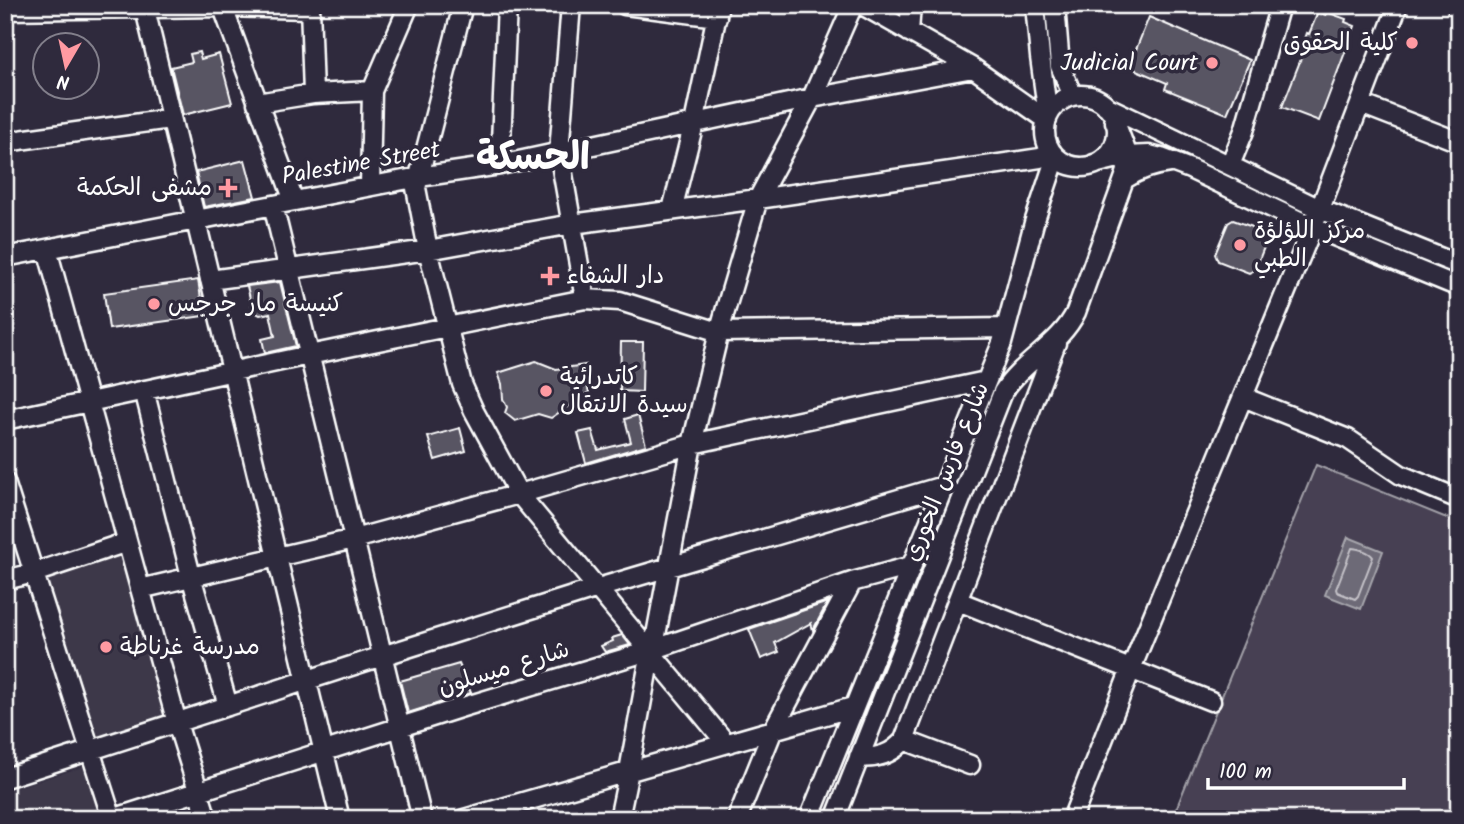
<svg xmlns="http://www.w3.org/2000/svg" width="1464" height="824" font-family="Kalam,'Playpen Sans Arabic',sans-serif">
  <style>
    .built { fill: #3c3749 }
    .green { fill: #464152; stroke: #a2a0a8; stroke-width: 2 }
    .water { fill: #6d6a77; stroke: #a7a6ad; stroke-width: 2 }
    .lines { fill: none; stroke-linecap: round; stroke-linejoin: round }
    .shore { stroke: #c5c3c9; stroke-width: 2 }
    .building { fill: #595564; stroke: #fff; stroke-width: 2 }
    .minor-casing { stroke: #fff; stroke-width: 23 }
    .minor { stroke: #2f2a3d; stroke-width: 18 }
    .poi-dot { fill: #ff9aa2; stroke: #2f2a3d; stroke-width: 2.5 }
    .labels { text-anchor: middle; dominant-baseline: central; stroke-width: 7; stroke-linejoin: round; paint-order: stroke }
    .poi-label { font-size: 24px; fill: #fff; stroke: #2f2a3d; text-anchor: start }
    .street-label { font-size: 24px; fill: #fff; stroke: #2f2a3d }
    .town-label { font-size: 38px; font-weight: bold; fill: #fff; stroke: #2f2a3d }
  </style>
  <rect width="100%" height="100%" fill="#2f2a3d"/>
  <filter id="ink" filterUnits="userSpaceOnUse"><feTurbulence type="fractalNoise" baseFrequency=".0143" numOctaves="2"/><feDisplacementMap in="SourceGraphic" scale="14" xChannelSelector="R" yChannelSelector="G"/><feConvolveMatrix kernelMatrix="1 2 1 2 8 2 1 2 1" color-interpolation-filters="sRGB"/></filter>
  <g filter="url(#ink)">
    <path class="built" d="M120,555L169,716L92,739L43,578Z
      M85,766L98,813L65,819H10L5,791Z
      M198,792L207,819H112Z"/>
    <path class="green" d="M1316,465L1459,523V819H1172Z"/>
    <path class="water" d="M1348,537L1383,551L1361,609L1325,595Z"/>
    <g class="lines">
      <path class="shore" d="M1352,548C1358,548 1370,552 1373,557L1358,596L1355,599L1337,592L1336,589Z"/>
    </g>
    <path class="building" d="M1318,12L1326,15L1327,12L1346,19L1345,22L1355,26L1319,121L1282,107L1306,46L1303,45L1307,33L1309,34Z
      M1149,17L1250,60L1227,114L1165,89L1167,83L1129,67Z
      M199,52L201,59L219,54L232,103L183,115L171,67L192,62L190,54Z
      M245,160L255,197L204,207L196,172Z
      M1233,220L1264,231L1268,237L1255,270L1249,273L1218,261L1215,254L1228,223Z
      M198,280L204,316L109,329L104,293Z
      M280,282L296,346L265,353L262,339L275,336L270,313L260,315L253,311L247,286Z
      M621,342H643L642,392L620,391Z
      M536,361L556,369L586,365V382L589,392L551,418L538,414L515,421L505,413L507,407L503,399L502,384L498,373Z
      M638,415L646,445L586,463L578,433L592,430L598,450L631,442L625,419Z
      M460,428L466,451L435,460L428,437Z
      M828,602L813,630L811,623L775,643L779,652L761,659L749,629Z
      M622,635L630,645L605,652L601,646L613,641L612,638Z
      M459,664L471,693L408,713L400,681Z"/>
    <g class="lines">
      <defs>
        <path id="minor" d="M144,5L340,819
          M222,5L294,201
          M310,5L313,94
          M463,5L416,188L428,250L462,384L474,411L519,494L726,743
          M571,5L559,152L585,299
          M625,5L717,17
          M862,5L973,68L1047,120
          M1035,5L1040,57L1048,116
          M1055,5L1060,66L1073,96
          M1456,5L1459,6
          M5,10L222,7L310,9
          M909,32L911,5
          M1045 131a36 36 0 1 1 72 0a36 36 0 1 1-72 0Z
          M257,103L313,94L372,91
          M1361,104L1459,142
          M1106,106L1320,209L1459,265
          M5,142L170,119
          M1094,164L1126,156L1149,155L1161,158L1190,169L1312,227L1459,287
          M500,165L507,5
          M1230,165L1244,131L1280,5
          M1125,179C1139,169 1153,165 1170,163
          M370,186L372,91L409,5
          M273,205L422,819
          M672,210L694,123L719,5
          M47,249L177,723L207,819
          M5,257L419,177L500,165L812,98L973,68
          M210,280L428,250L572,224L758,199L1027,160L1040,158L1052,152
          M144,390L191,576L228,706
          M1243,397L1348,439L1401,475L1459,499
          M5,420L309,355L585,299L620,301L719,332L1006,328
          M5,482L112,819
          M5,580L34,573L127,542
          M140,589L354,539L519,494L692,444L986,381
          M958,601L1211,701
          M644,645L653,640L656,635L692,444L719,332L758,199L812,98L853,5
          M904,740L970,765
          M859,757C878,759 892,754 904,740L1056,343
          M5,778L382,656L598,588L943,486
          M112,819L463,707L649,651L852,582L911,566
          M464,819L853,707
          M619,819L629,771L649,662L654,657
          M737,819L773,730L852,582
          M809,819L1002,343L1034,223L1056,157
          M835,819L1003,392C1022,362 1061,344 1076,312L1127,171L1125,148L1115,122
          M1072,819L1131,669L1320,209L1398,5"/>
      </defs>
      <use href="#minor" class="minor-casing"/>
      <use href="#minor" class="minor"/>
    </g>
  </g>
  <g class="poi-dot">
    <circle cx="1412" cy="43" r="7"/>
    <circle cx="1212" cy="63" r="7"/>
    <path d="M224.5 177.5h7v7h7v7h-7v7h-7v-7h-7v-7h7z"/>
    <circle cx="1240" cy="245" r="7"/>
    <path d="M546.5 265.5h7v7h7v7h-7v7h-7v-7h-7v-7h7z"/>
    <circle cx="154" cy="304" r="7"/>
    <circle cx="546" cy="391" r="7"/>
    <circle cx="106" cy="647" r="7"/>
  </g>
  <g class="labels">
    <g class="poi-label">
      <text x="1398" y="43" text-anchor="end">كلية الحقوق</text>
      <text x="1198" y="63" text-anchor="end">Judicial Court</text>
      <text x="212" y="188" text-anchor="end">مشفى الحكمة</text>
      <text x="1254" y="231">مركز اللؤلؤة<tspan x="1254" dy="28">الطبي</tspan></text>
      <text x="566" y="276">دار الشفاء</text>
      <text x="168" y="304">كنيسة مار جرجس</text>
      <text x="560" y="377">كاتدرائية<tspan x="560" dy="28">سيدة الانتقال</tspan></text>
      <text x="120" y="647">مدرسة غرناطة</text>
    </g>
    <g class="street-label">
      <text transform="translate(361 164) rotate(-10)">Palestine Street</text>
      <text transform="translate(947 472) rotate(-68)">شارع فارس الخوري</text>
      <text transform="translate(504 669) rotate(-17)">شارع ميسلون</text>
    </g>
    <g class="town-label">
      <text x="533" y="159">الحسكة</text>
    </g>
  </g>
  <rect width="1464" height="824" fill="none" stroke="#2f2a3d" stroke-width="28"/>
  <rect x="14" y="14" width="1436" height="796" fill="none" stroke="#fff" stroke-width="2.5" filter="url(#ink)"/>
  <g transform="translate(66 66) rotate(189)"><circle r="33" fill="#2f2a3d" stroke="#827f8b" stroke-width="2"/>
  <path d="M0-5L12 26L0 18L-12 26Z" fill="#ff9aa2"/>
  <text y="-10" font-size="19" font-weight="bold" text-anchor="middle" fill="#ffffff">N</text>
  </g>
  <path d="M1208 778v10h196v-10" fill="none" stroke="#ffffff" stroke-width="3.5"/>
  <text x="1219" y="778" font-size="21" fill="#ffffff" stroke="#2f2a3d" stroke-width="5" paint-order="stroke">100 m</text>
</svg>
